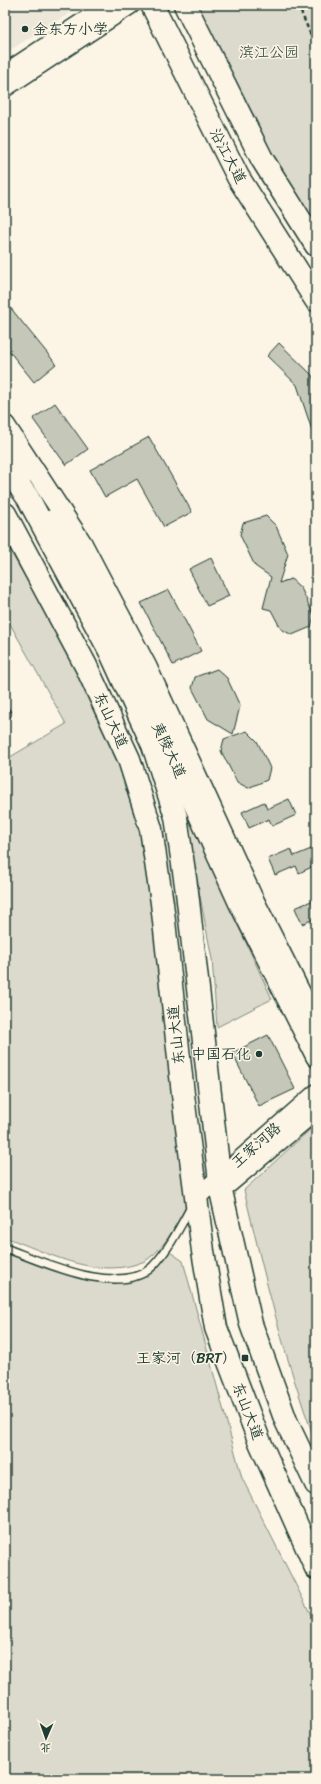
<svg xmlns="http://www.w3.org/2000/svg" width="321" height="1784" font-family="Sriracha,'LXGW WenKai TC',sans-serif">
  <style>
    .built { fill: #ece7d8 }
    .green { fill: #dcdacc; stroke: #7e8c80 }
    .building { fill: #c5c7b9; stroke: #1f3d34 }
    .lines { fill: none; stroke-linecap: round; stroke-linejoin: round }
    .service-casing { stroke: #1f3d34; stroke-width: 10 }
    .tertiary-casing { stroke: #1f3d34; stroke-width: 20 }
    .secondary-casing { stroke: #1f3d34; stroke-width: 22 }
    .primary-casing { stroke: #1f3d34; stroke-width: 25 }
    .path { stroke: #1f3d34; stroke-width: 2.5; stroke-dasharray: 4 3; stroke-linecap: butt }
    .service { stroke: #fcf5e5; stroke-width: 7 }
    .tertiary { stroke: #fcf5e5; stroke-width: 17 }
    .secondary { stroke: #fcf5e5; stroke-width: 19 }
    .primary { stroke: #fcf5e5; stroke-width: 22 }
    .poi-dot { fill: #1f3d34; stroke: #fcf5e5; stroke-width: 1.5 }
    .labels { text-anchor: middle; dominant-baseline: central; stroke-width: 3; stroke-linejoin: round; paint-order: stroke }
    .poi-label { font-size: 15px; fill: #1f3d34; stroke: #fcf5e5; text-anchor: end }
    .park-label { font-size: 15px; fill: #455c52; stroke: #fcf5e5 }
    .street-label { font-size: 15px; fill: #1f3d34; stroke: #fcf5e5 }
  </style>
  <rect width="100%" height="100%" fill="#fcf5e5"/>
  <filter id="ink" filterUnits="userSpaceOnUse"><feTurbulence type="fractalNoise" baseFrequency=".025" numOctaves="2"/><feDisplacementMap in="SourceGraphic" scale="8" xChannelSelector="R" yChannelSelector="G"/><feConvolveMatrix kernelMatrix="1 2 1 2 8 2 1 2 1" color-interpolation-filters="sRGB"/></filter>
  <g filter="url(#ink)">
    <path class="built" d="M5,5H83L5,53Z"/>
    <path class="green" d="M196,5H315L316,230C269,159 232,82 196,5Z
      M5,542L71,657L117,757L146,830L192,1197C179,1218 168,1245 148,1259C145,1262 141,1262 137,1264C92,1278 46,1252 5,1237V760L66,724L5,615Z
      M176,791L272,999L217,1027L212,959L194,865Z
      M316,1124V1443C285,1361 264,1275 244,1190Z
      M5,1248L109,1280L136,1275L152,1267L167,1250L183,1261L242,1478L316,1625V1779H5Z"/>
    <path class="building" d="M5,301L56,364L34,382L5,346Z
      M279,343L312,375L316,386V436H314L297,385L267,356Z
      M55,403L88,449L66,465L33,419Z
      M149,437L192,512L164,527L137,479L105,497L90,470Z
      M266,516L276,526L288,554L279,583L291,579L301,588L314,616L311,627L292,635L281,629L271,610L263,608L271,577L255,566L240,535L243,523Z
      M211,558L229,596L207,606L189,569Z
      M169,590L201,651L173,665L141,603Z
      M217,669L227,678L240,706L233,734L208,719L192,688L195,677Z
      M247,731L257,741L270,768L267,780L248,788L237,782L221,751L224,739Z
      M289,799L296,815L272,826L269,819L249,828L242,812L264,802L267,809Z
      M316,847V865L299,873L296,866L275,875L268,859L291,849L294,856Z
      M316,899V918L302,924L295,908Z
      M268,1035L295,1089L259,1106L232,1053Z"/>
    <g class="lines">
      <defs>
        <path id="service" d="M5,711L7,714
          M5,1248C41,1261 120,1299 153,1266C169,1249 180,1227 191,1207"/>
        <path id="tertiary" d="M5,73L108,5
          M5,88L131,5
          M229,1184L316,1111
          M196,1198L316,1093"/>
        <path id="secondary" d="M5,425L82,543L147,667L252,896L316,1023
          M5,452L22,478
          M50,520L70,550L134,674L238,902L316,1057"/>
        <path id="primary" d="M152,5L238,177L316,300
          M185,5L262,159L316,245
          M5,466L28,498L110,651L153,745L176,817L187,892L221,1191L251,1324L286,1421L316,1484
          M5,514L86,666L129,759L151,829L162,903L185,1112L203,1251L216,1328L259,1440L316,1568"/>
      </defs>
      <use href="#service" class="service-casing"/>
      <use href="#tertiary" class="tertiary-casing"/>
      <use href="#secondary" class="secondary-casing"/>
      <use href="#primary" class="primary-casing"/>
      <path class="path" d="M298,5L316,47"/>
      <use href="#service" class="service"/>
      <use href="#tertiary" class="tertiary"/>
      <use href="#secondary" class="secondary"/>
      <use href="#primary" class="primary"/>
    </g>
  </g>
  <g class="poi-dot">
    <circle cx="25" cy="29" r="4"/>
    <circle cx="259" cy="1054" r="4"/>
    <rect x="241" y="1354" width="8" height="8" rx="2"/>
  </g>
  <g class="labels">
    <g class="poi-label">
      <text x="33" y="29" text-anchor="start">金东方小学</text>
      <text x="251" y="1054">中国石化</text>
      <text x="237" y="1358">王家河（BRT）</text>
    </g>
    <g class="park-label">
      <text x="269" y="52">滨江公园</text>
    </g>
    <g class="street-label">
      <text transform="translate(228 156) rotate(62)">沿江大道</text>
      <text transform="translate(111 720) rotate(65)">东山大道</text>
      <text transform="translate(169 750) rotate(65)">夷陵大道</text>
      <text transform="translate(176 1035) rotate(-96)">东山大道</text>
      <text transform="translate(256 1145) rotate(-41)">王家河路</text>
      <text transform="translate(248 1411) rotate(69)">东山大道</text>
    </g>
  </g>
  <rect width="321" height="1784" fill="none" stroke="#fcf5e5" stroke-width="20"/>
  <rect x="10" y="10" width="301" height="1764" fill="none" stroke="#1f3d34" stroke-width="1.5" filter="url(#ink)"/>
  <g transform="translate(46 1738) rotate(182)" stroke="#fcf5e5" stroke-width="3" paint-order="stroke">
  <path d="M0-3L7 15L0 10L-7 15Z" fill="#1f3d34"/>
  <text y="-6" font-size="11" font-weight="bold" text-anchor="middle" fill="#1f3d34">北</text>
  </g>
</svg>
